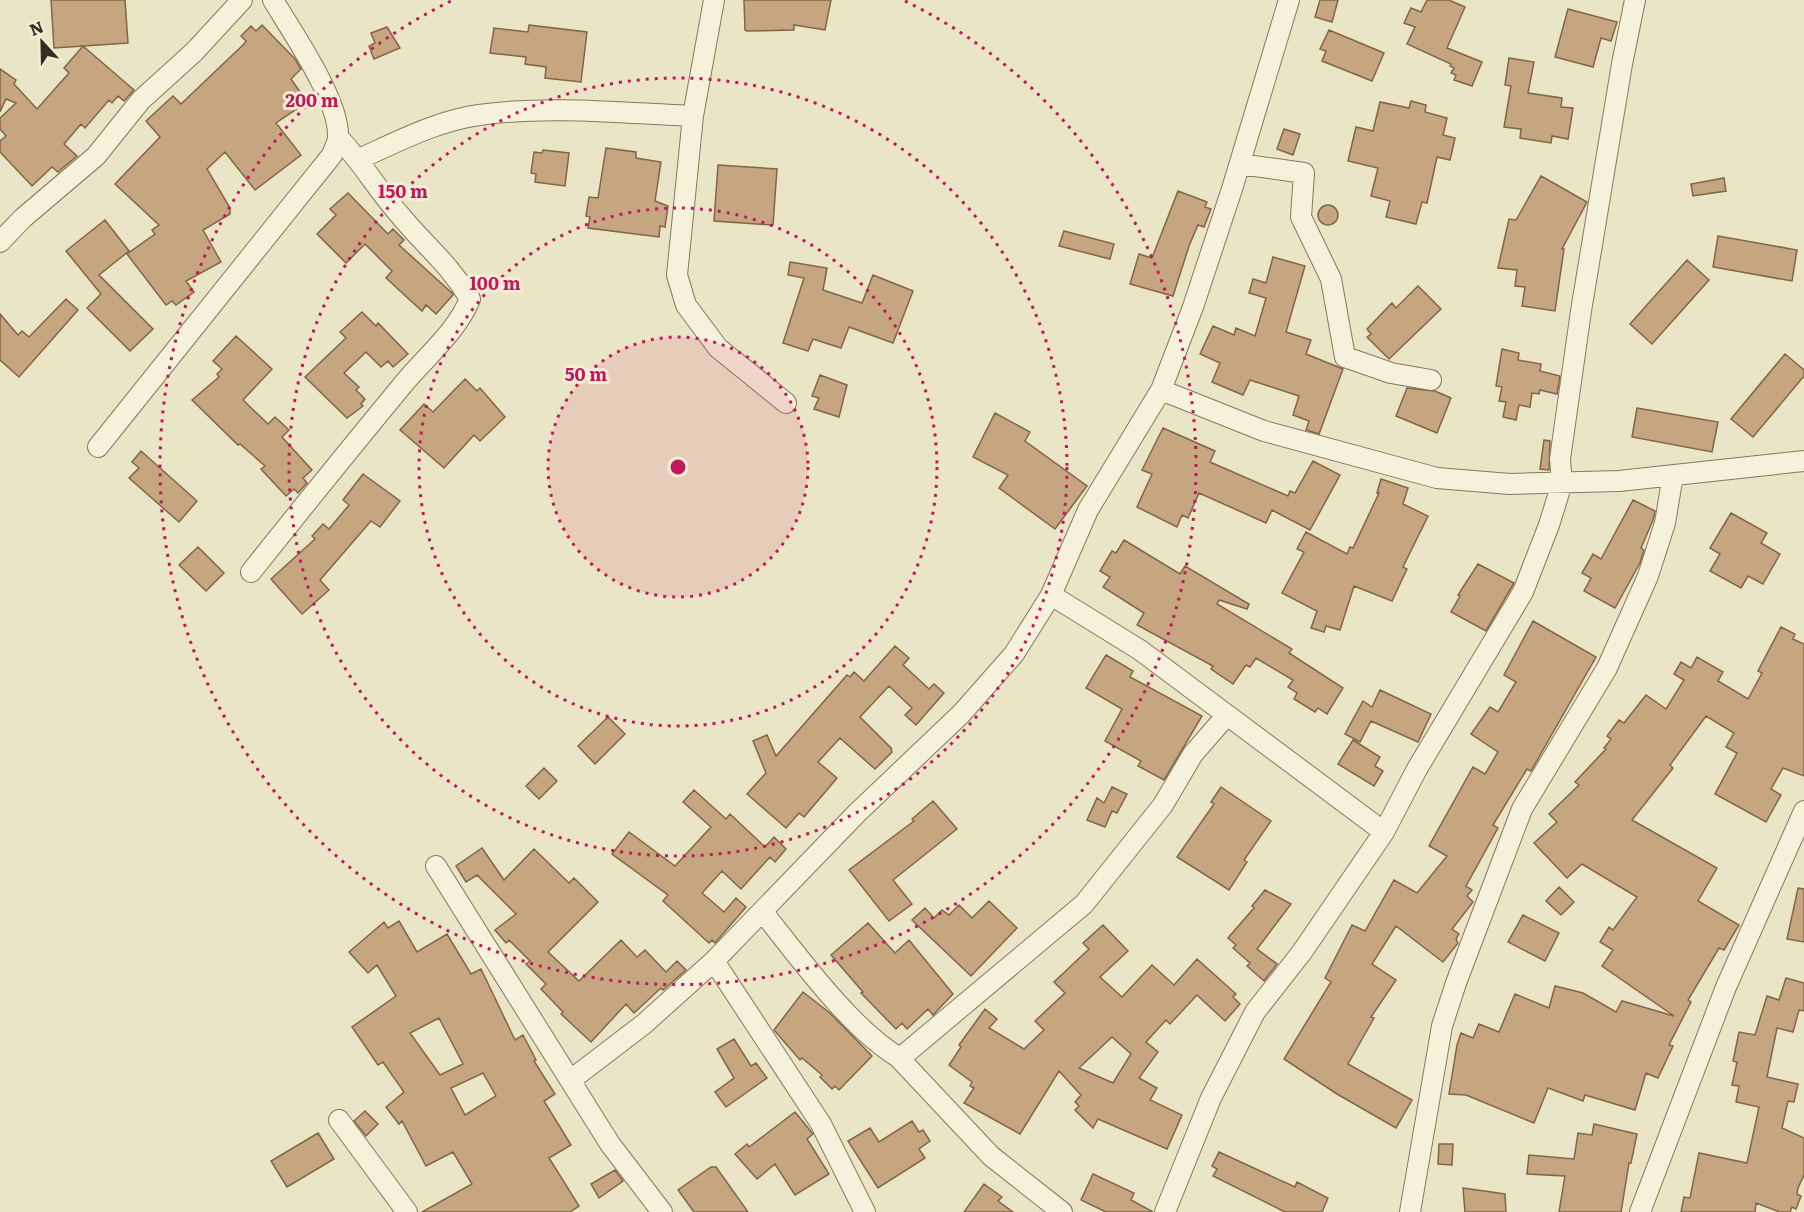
<svg xmlns="http://www.w3.org/2000/svg" width="1804" height="1212" font-family="Literata,serif">
  <style>
    .building { fill: #c5a680; stroke: #826546; stroke-width: 1.5; fill-rule: evenodd }
    .lines { fill: none; stroke-linecap: round; stroke-linejoin: round }
    .street-casing { stroke: #85785e; stroke-width: 22 }
    .street { stroke: #f6f1da; stroke-width: 20 }
    .ring { fill: none; stroke: #c2185b; stroke-width: 3; stroke-dasharray: 3 6 }
    .centre { fill: #c2185b; stroke: #f3eed6; stroke-width: 3 }
    .ring-label { font-size: 18px; text-anchor: middle; font-weight: bold; fill: #c2185b; stroke: #f3eed6; stroke-width: 6; stroke-linejoin: round; paint-order: stroke }
  </style>
  <rect width="100%" height="100%" fill="#ebe5c7"/>
  <path class="building" d="M51,0H125L128,43L54,48Z
    M744,0H831L825,30L794,25V30L747,31L745,30Z
    M1320,0H1338L1332,22L1315,17Z
    M1427,0H1449L1465,7L1447,48L1482,62L1472,86L1454,80L1456,75L1451,73L1454,68L1450,66L1451,64L1407,44L1415,27L1404,23L1411,8L1421,12Z
    M1568,9L1617,22L1611,41L1601,38L1593,67L1555,57Z
    M262,25L295,59L301,69L291,79L307,102L276,123L301,155L255,190L225,152L207,169L230,208V214L203,230L221,262L186,281L194,292L176,305L172,301L166,305L127,254L155,234L152,230L159,225L115,184L160,137L146,121L173,96L181,104L244,44L246,41L241,36L251,26L256,31Z
    M529,25L587,32L581,82L545,78L546,67L525,64L526,57L490,53L494,28L528,32Z
    M387,27L400,48L374,59L369,46L375,43L371,33Z
    M1329,30L1384,53L1372,81L1322,61L1326,51L1320,49Z
    M83,46L134,90L124,101L118,96L112,103L109,100L85,128L81,124L64,144L77,156L58,172L52,167L32,186L0,152V141L6,136L0,129V118L16,103L6,99L0,112V69L16,80L14,84L37,109L69,73L64,68Z
    M1509,58L1534,62L1528,93L1562,98L1561,107L1573,108L1568,139L1552,136L1551,143L1520,138L1521,129L1504,127L1511,86L1505,85Z
    M1411,101L1426,105L1425,112L1447,118L1443,135L1455,138L1450,160L1437,157L1427,203L1422,202L1416,224L1386,217L1390,201L1371,196L1378,168L1348,161L1356,127L1373,131L1380,102L1409,108Z
    M1284,129L1300,134L1293,155L1277,149Z
    M606,148L636,152V158L661,162L655,201L668,206L665,227L660,226L659,237L588,228L590,217L586,216L589,197L598,198Z
    M543,150L569,153L565,186L535,182L536,174L531,173L534,152L542,153Z
    M718,165L777,169L773,225L714,221Z
    M1541,176L1587,202L1562,249H1564L1555,311L1522,306L1525,287L1515,286L1517,270L1498,268L1509,219L1516,220Z
    M1724,178L1726,191L1693,196L1691,184Z
    M1178,191L1207,202L1205,207L1211,209L1204,227L1198,225L1189,246L1173,296L1130,284L1139,254L1152,258Z
    M348,193L388,234L393,229L404,240L399,245L452,293L453,295L436,314L426,305L422,311L386,278L392,271L365,244L346,263L317,234L336,215L330,209Z
    M1318 215a10 10 0 1 1 20 0a10 10 0 1 1-20 0Z
    M105,220L129,251L99,275L153,329L130,351L87,308L101,294L66,251Z
    M1064,231L1114,244L1110,259L1059,246Z
    M1718,236L1797,250L1792,281L1713,267Z
    M1273,257L1305,266L1286,332L1311,340L1306,354L1343,369L1319,434L1306,430L1309,421L1293,415L1299,396L1250,380L1243,395L1212,382L1220,363L1200,354L1213,326L1234,335L1236,328L1255,336L1266,298L1249,293L1253,279L1266,283Z
    M1687,260L1709,280L1652,344L1630,324Z
    M790,262L827,268L823,290L862,303L873,275L913,291L893,343L849,327L841,348L813,339L808,351L783,343L804,278L788,275Z
    M1418,286L1441,309L1389,359L1367,337L1371,334L1367,329L1392,303L1396,308Z
    M66,299L78,310L19,377L0,360V314L18,335L22,331L29,337Z
    M362,312L376,326L378,323L408,354L393,367L388,361L381,367L366,352L344,373L359,387L356,390L365,399L361,404L363,406L347,418L305,377L346,338L340,332Z
    M236,336L272,369L243,400L268,424L275,417L289,430L282,437L312,470L303,478L307,483L298,493L294,489L286,496L261,469L265,466L240,444L238,445L192,400L219,377L217,374L222,369L213,361Z
    M1502,349L1519,353L1518,360L1541,364L1540,371L1560,376L1557,394L1540,390L1539,394L1532,393L1530,407L1519,405L1516,420L1503,417L1506,402L1499,401L1502,387L1496,386Z
    M1785,354L1804,370V376L1753,437L1731,419Z
    M820,375L847,385L839,417L814,409L819,398L812,396Z
    M465,379L477,391L480,388L505,417L480,441L474,435L444,468L400,430L424,404L433,412Z
    M1407,388L1435,391L1451,398L1437,433L1396,416Z
    M1637,408L1718,422L1712,452L1632,437Z
    M995,413L1030,432L1025,441L1087,486L1055,529L999,488L1008,475L973,457Z
    M1163,428L1215,451L1210,462L1288,496L1290,491L1295,493L1313,461L1340,475L1310,530L1272,510L1266,523L1199,493L1188,518L1182,515L1177,527L1137,507L1152,474L1142,470Z
    M1544,440L1550,441L1549,470L1540,469Z
    M141,451L197,501L179,522L129,478L139,468L132,462Z
    M363,474L400,501L380,527L371,521L320,580L329,590L302,614L271,579L315,539L312,536L323,524L329,529L349,505L343,500Z
    M1381,479L1408,488L1403,504L1428,516L1403,567L1407,569L1392,601L1354,586L1340,630L1326,626L1324,632L1311,628L1317,611L1282,593L1304,552L1297,549L1306,532L1347,554L1350,547L1353,548L1379,493H1377Z
    M1633,500L1655,511L1653,520L1641,548L1644,550L1640,563L1615,608L1584,591L1591,578L1582,573L1593,554L1601,559Z
    M1731,513L1767,533L1761,543L1780,554L1763,584L1748,576L1741,588L1710,571L1720,554L1710,548Z
    M1124,540L1180,574L1185,566L1249,604L1247,609L1219,600L1217,604L1292,649L1289,653L1343,688L1327,714L1318,708L1315,712L1294,699L1297,693L1288,687L1293,680L1256,658L1250,667L1246,665L1233,684L1211,669L1213,666L1137,625L1144,613L1103,587L1110,577L1100,571L1112,551L1116,553Z
    M198,547L224,573L206,591L179,565Z
    M1478,564L1514,583L1486,631L1451,612L1460,596L1458,595Z
    M1533,621L1596,657L1531,771L1527,769L1493,825L1498,828L1466,886L1472,890L1467,896L1473,902L1452,929L1459,934L1456,939L1458,943L1443,962L1396,926L1372,964L1396,980L1371,1017L1374,1018L1348,1064L1412,1100L1396,1128L1337,1094L1284,1059L1331,982L1325,978L1352,925L1365,931L1394,880L1417,893L1447,856L1429,846L1473,767L1485,774L1498,752L1471,734L1490,707L1498,712L1516,682L1504,675Z
    M1781,627L1795,634L1793,639L1804,644V776L1783,768L1771,789L1781,795L1766,822L1715,794L1737,753L1726,747L1734,733L1706,716L1670,765L1673,768L1632,820L1717,868L1698,901L1739,925L1724,950L1719,948L1688,1000L1691,1002L1669,1045L1673,1046L1658,1078L1646,1073L1635,1110L1585,1095L1583,1101L1548,1088L1534,1123L1466,1095L1449,1094L1457,1045L1461,1033L1473,1038L1479,1024L1499,1032L1515,994L1549,1008L1555,986L1583,993L1616,1012L1622,1001L1674,1016L1602,966L1613,950L1600,942L1609,927L1613,930L1637,897L1582,864L1567,878L1534,843L1557,822L1549,814L1579,785L1575,782L1606,749L1604,748L1611,739L1607,736L1619,720L1624,723L1646,695L1666,709L1684,680L1674,674L1681,662L1691,668L1697,657L1723,672L1718,681L1748,699L1762,673L1758,671Z
    M895,646L909,658L903,665L929,689L934,684L944,693L916,725L905,715L912,708L889,686L860,717L891,748L892,752L875,769L840,738L818,762L837,778L804,817L799,813L786,828L747,794L766,773L753,741L767,735L776,756L847,675L850,677L854,672L864,681Z
    M1106,655L1133,671L1130,677L1202,716L1164,780L1138,766L1141,761L1105,741L1122,709L1086,688Z
    M1380,690L1431,714L1418,742L1371,721L1360,742L1345,734L1363,701L1372,707Z
    M608,717L625,734L595,764L578,746Z
    M1353,740L1380,757L1375,766L1383,771L1374,786L1338,764Z
    M544,768L557,781L539,799L526,786Z
    M1112,787L1127,794L1117,813L1112,811L1105,827L1087,820L1097,798L1104,803Z
    M1221,787L1271,821L1244,860L1247,862L1229,890L1177,857L1214,804L1211,802Z
    M694,790L726,819L730,814L765,847L774,837L786,849L775,862L770,857L741,889L722,871L702,893L724,912L736,898L746,907L715,943L712,940L709,943L663,901L668,895L612,854L629,832L675,866L711,827L683,802Z
    M933,801L957,829L893,880L912,904L889,921L849,870L914,821L912,819Z
    M482,848L504,880L534,849L569,883L574,878L598,902L548,952L579,981L621,940L637,957L645,950L666,972L677,961L686,970L663,990L661,988L634,1013L626,1004L591,1042L561,1014L563,1012L541,989L546,984L526,964L530,961L509,940L506,943L495,930L516,914L477,875L466,882L456,866Z
    M1559,887L1574,902L1561,915L1546,901Z
    M1798,888L1804,889V942L1787,939Z
    M1265,890L1291,904L1257,949L1277,964L1264,981L1247,966L1250,963L1233,948L1236,945L1228,938L1254,908L1252,906Z
    M989,901L1017,928L971,976L912,920L925,908L934,918L942,910L949,915L959,905L972,918Z
    M1523,915L1559,933L1545,961L1508,942Z
    M399,921L417,952L447,934L471,974L481,969L515,1040L523,1035L536,1060L534,1061L555,1094L544,1101L571,1145L549,1158L579,1206L570,1212H422L472,1184L453,1152L426,1166L402,1121L399,1124L386,1107L404,1092L383,1062L378,1065L352,1027L396,996L377,965L368,973L349,952L384,922L388,928ZM439,1018L463,1064L440,1075L410,1033ZM483,1073L496,1096L465,1115L451,1088Z
    M868,923L895,953L909,940L953,994L933,1015L928,1009L907,1029L902,1023L896,1029L861,993L863,992L831,955Z
    M1103,925L1128,951L1100,977L1122,997L1152,965L1174,985L1197,959L1236,994L1233,997L1240,1004L1225,1021L1197,995L1170,1024L1166,1020L1146,1042L1158,1052L1139,1078L1157,1088L1150,1100L1182,1115L1167,1149L1098,1119L1093,1128L1075,1110L1079,1106L1075,1102L1081,1095L1059,1071L1020,1134L964,1103L974,1088L970,1086L972,1082L949,1065L961,1047L959,1045L985,1009L997,1019L989,1028L1024,1049L1044,1030L1035,1021L1065,993L1054,982L1089,949L1083,943ZM1112,1037L1131,1054L1113,1083L1079,1068Z
    M1786,978L1804,983V1011L1799,1010L1793,1032L1777,1028L1767,1077L1798,1084L1794,1102L1788,1101L1782,1128L1804,1138V1175L1798,1188L1797,1194L1801,1196L1796,1209L1792,1207L1790,1212H1780L1756,1203L1755,1212H1681L1684,1197L1690,1198L1699,1153L1747,1163L1759,1107L1736,1102L1739,1086L1732,1085L1737,1062L1733,1061L1739,1032L1755,1035L1767,996L1779,1000Z
    M803,992L830,1013L872,1056L839,1090L835,1086L832,1089L820,1077L822,1075L802,1058L800,1060L774,1030Z
    M734,1039L751,1066L756,1063L767,1078L726,1107L715,1092L734,1078L717,1049Z
    M365,1111L378,1124L366,1136L354,1121Z
    M795,1112L813,1134L807,1139L829,1174L795,1195L775,1164L757,1179L735,1154L747,1144L749,1147Z
    M912,1121L919,1132L923,1130L930,1141L919,1149L925,1158L878,1188L848,1141L870,1128L879,1142Z
    M1594,1124L1637,1134L1631,1163H1629L1621,1212H1559L1565,1176L1527,1174L1529,1155L1574,1159L1578,1133L1592,1135Z
    M318,1133L334,1159L287,1187L271,1161Z
    M1439,1144H1453L1452,1165L1438,1164Z
    M1219,1152L1295,1187L1297,1182L1328,1198L1322,1212H1285L1213,1176L1217,1169L1212,1166Z
    M711,1167H716L748,1212H694L678,1190Z
    M615,1170L623,1181L599,1198L591,1184Z
    M1093,1174L1134,1193L1131,1200L1153,1212H1106L1081,1200Z
    M984,1184L1002,1197L998,1201L1013,1212H964Z
    M1463,1188L1505,1194L1506,1212H1465Z"/>
  <g class="lines">
    <defs>
      <path id="street" d="M714,0L693,116L677,275L686,305L718,348L786,403
        M359,159C397,142 436,121 479,115C549,105 622,113 693,116
        M1240,164L1304,173L1301,217L1331,279L1345,357L1391,373L1431,380
        M0,242L23,218L96,156L141,100L194,52L242,0
        M1161,390L1264,431L1437,478L1510,484L1619,481L1804,461
        M98,447L332,155C334,149 338,142 338,137C340,101 292,32 273,0
        M251,572C302,508 353,445 405,382C427,356 457,331 470,299C449,263 424,245 399,214C377,189 361,161 338,137
        M1051,595L1140,650L1384,832
        M436,866L610,1144L662,1212
        M762,911C798,956 849,1027 898,1057L991,1156L1062,1212
        M714,961L821,1124L865,1212
        M898,1057L905,1054L1084,904L1163,805L1193,754L1227,715
        M572,1079L644,1024L714,961L857,813L961,714L1014,654L1051,595L1088,510L1161,390L1193,307L1232,189L1289,0
        M339,1120L407,1212
        M1165,1212L1211,1098L1255,1012L1302,952L1384,832L1417,769L1523,592L1549,525L1562,483L1560,459L1581,311L1622,64L1635,0
        M1410,1212L1442,1026L1456,983L1522,809L1607,668L1648,576L1665,523L1673,475
        M1640,1212L1726,987L1804,811"/>
    </defs>
    <use href="#street" class="street-casing"/>
    <use href="#street" class="street"/>
  </g>
  <circle cx="678" cy="467" r="130" fill="#c2185b" fill-opacity=".12"/>
  <g class="ring">
    <circle cx="678" cy="467" r="130"/>
    <circle cx="678" cy="467" r="259"/>
    <circle cx="678" cy="467" r="389"/>
    <path d="M905 1A518 518 0 1 1 451 1"/>
  </g>
  <circle cx="678" cy="467" r="9" class="centre"/>
  <g class="ring-label">
    <text x="312" y="107">200 m</text>
    <text x="403" y="198">150 m</text>
    <text x="495" y="290">100 m</text>
    <text x="586" y="381">50 m</text>
  </g>
  <g transform="translate(42 42) rotate(338)" stroke="#f3eed6" stroke-width="4.5" paint-order="stroke">
  <path d="M0-4.5L10 22L0 15L-10 22Z" fill="#362e20"/>
  <text y="-9" font-size="16" font-weight="bold" text-anchor="middle" fill="#362e20">N</text>
  </g>
</svg>
